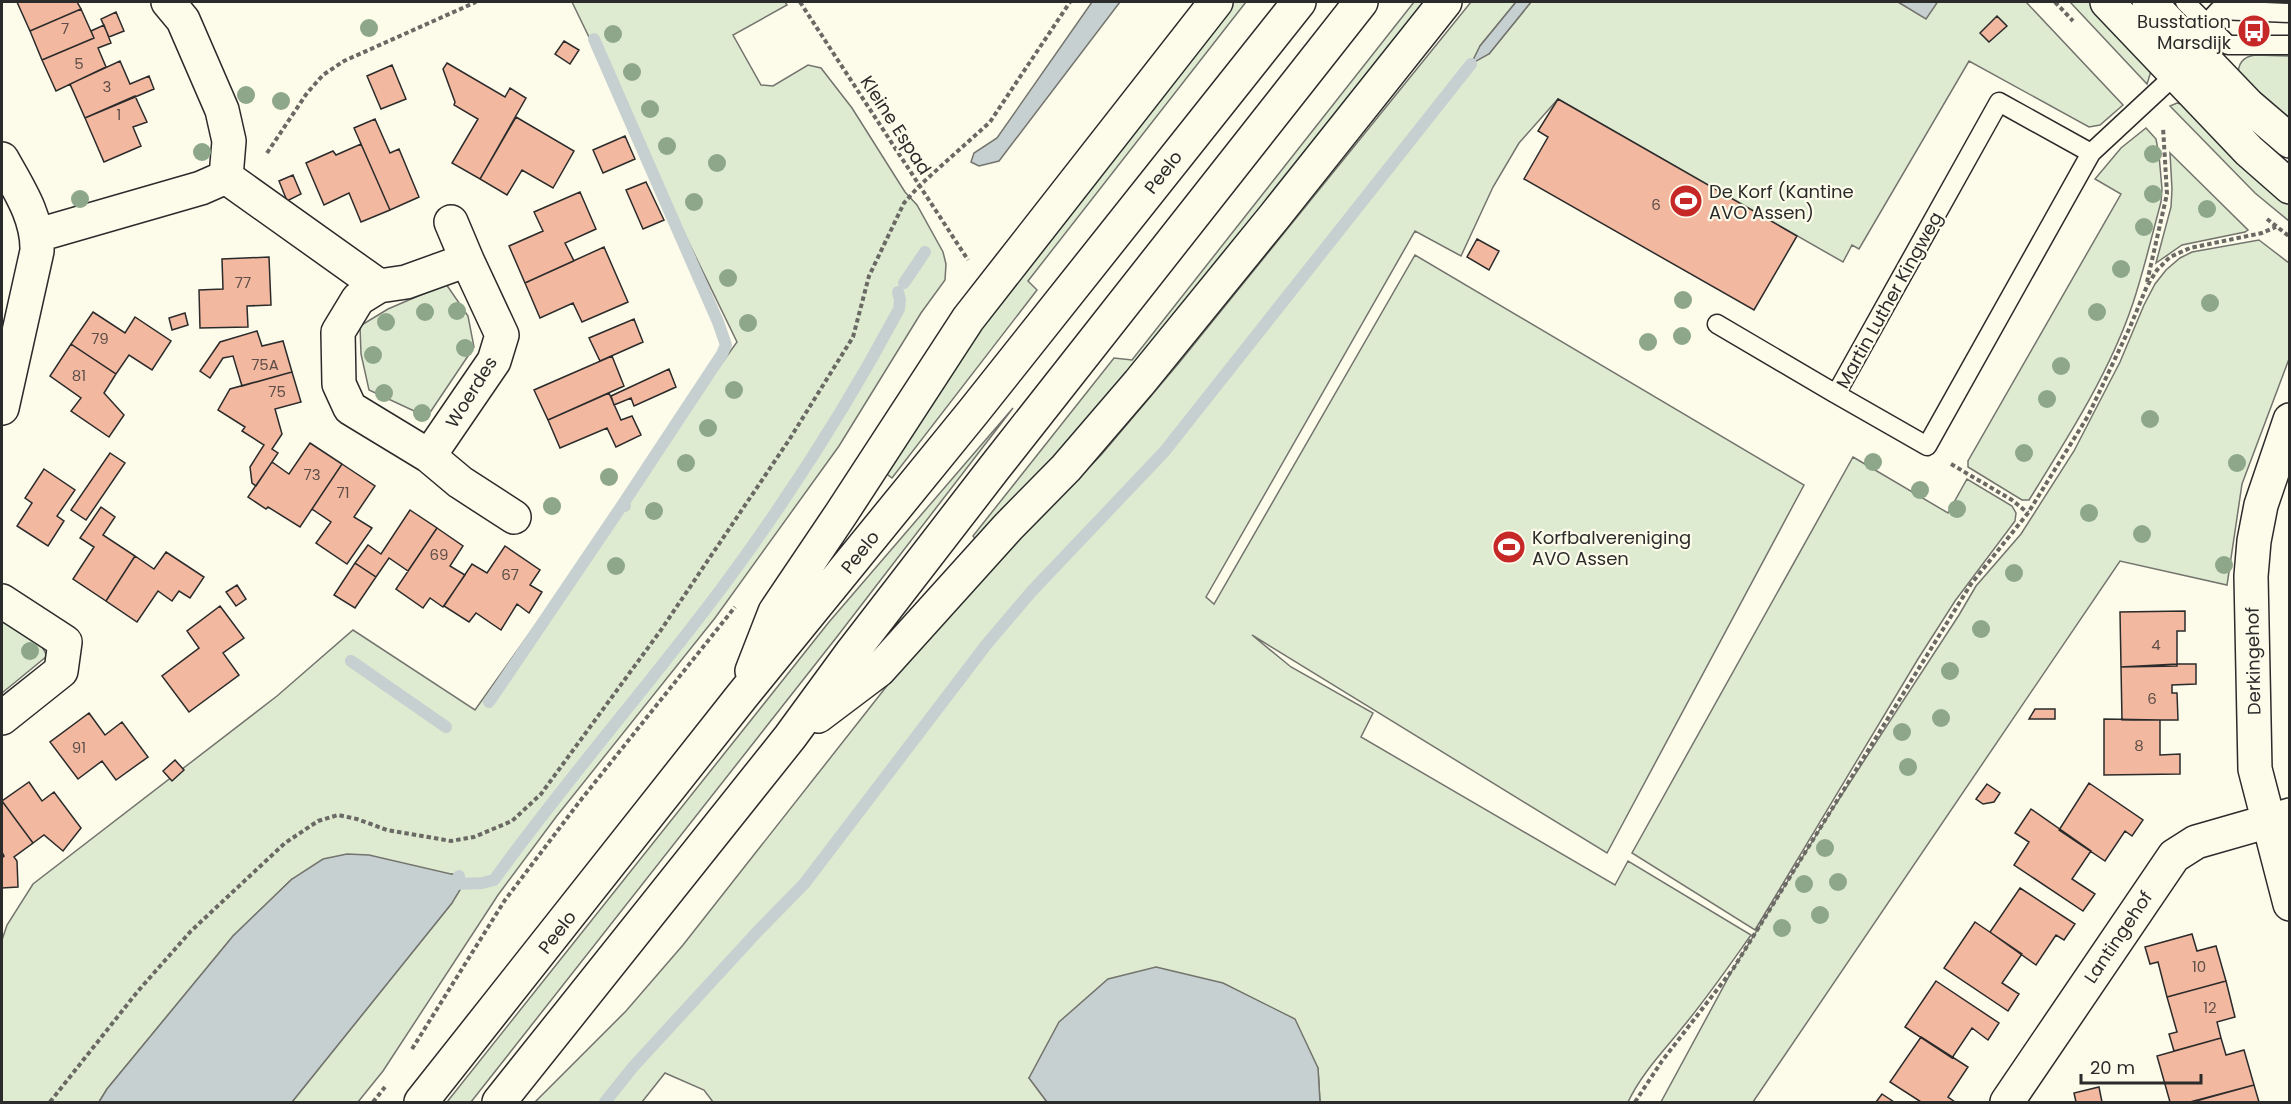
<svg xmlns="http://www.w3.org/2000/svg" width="2291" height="1104" font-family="Poppins,sans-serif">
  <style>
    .green { fill: #deebd1; stroke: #74746e; stroke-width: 1.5 }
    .water { fill: #c7d0d0; stroke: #74746e; stroke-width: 1.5 }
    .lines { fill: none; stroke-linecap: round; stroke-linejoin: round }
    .stream { stroke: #c7d0d0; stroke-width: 12 }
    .building { fill: #f2b8a0; stroke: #2b2b2b; stroke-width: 1.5 }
    .lane-casing { stroke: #2b2b2b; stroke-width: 21 }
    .street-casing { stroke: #2b2b2b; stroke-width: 36 }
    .secondary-casing { stroke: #2b2b2b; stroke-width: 36 }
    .primary-casing { stroke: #2b2b2b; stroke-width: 36 }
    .path { stroke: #6a6964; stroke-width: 4; stroke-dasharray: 4.5 3; stroke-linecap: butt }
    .lane { stroke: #fdfbea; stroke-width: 18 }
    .street { stroke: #fdfbea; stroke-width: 33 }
    .secondary { stroke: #fdfbea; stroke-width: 33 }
    .primary { stroke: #fdfbea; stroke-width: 33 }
    .tree { fill: #8ea78a }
    .labels { text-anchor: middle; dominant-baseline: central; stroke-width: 4.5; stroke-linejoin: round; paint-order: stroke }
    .number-label { font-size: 15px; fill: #5d4e48 }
    .poi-label { font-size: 18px; fill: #2b2b2b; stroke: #fdfbea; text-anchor: start }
    .street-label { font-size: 18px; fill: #2b2b2b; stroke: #fdfbea }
  </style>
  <rect width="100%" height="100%" fill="#fdfbea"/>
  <path class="green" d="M572,2H785L787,5L733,35L761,85L773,86L808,65L821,68L852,108L905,192L917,205L943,252L946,264L945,280L921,313L839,446L715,618L556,817L498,895L383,1071L358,1102H292L452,903L460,878L457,874L292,879L233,936L107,1089L99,1102H2V940L7,925L33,884L277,696L353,630L475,710L737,342Z
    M1228,2H1246L1028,281L1037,290L892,478L883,471L930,395Z
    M1414,2H1430L1123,388L978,542L973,536L1114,358L1132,360Z
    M1471,2H1516L1480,46L1489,54L1531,2H1898L1926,18L1936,3L1934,2H2026L2123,105L2100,125L2089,127L1969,61L1859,249L1852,245L1843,262L1558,99L1519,143L1493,187L1461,256L1415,231L1206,597L1214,604L1415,255L1804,485L1607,853L1252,635L1291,667L1373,713L1361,737L1615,885L1628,861L1751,935C1729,966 1707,998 1682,1028C1662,1053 1642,1073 1628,1102H1320L1318,1068L1029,1078L1047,1102H713L704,1090L665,1073L642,1102H535L626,1011L683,945L890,682L944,616L1101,455L1178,364Z
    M2070,2H2093L2152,68L2147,84Z
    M2255,55L2289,56V128L2238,76C2238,64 2242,57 2255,55Z
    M2177,103L2194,107L2257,175L2289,203V221L2255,193L2170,106Z
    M2146,128L2156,139L2159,155L2162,189L2161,202C2152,235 2144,270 2133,303C2110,372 2067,439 2029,500H2022L1968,467V461L2121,194L2095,179L2121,148Z
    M2170,153L2248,230L2245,232L2182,245L2156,263L2171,207L2172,189Z
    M2259,240L2289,263V359L2242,484L2227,585L2120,561L1753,1102H1661L1733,969L1830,813L1959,615L1976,586L2021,534L2074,451L2120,362L2144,305L2155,284L2166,270L2180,258L2192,252Z
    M446,284L468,316L474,347L427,417L369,390L361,354L360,326L388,309Z
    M1013,408L836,638L471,1102H447L829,622Z
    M1853,457L1948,513L1967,479L2012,506L2016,513L2015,521L1955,601L1918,659L1755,930L1632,853Z
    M2,617L40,643L47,656L2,693Z"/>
  <path class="water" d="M1092,2H1120L999,161L979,166L971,162L974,153L997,138Z
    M1516,2H1531L1489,54L1471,64L1480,46Z
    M1898,2H1934L1937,3L1926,19Z
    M347,854L369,855L455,875L457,873L463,885L452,903L292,1102H99L107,1089L233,936L292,879L323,859Z
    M1156,967L1223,983L1295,1019L1318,1068L1320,1102H1047L1029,1078L1059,1022L1108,979Z"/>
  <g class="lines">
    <path class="stream" d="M594,39L718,322L726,345L722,354L623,504L625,506
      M904,283L925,252
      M351,661L446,727
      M489,702L623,504
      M459,876L454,884L482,883L494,880C566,780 647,688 721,589C787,500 847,407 899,309L900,300L898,292
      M605,1102L633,1067L757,932L804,884L986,645L1031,592L1164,452L1471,64"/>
  </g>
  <path class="building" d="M17,2H77L81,9L30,31Z
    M81,9L94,38L42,60L30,31Z
    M116,12L124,31L109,37L101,19Z
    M1997,16L2007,26L1989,42L1980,33Z
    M104,25L111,43L98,48L106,67L56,91L42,60L94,38L91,31Z
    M564,41L579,50L570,64L555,54Z
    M120,61L130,84L149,76L154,89L85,118L70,84Z
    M447,63L505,97L510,88L526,98L480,179L452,163L478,119L454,105L455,102L443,69Z
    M392,65L406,99L381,109L367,76Z
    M135,96L147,122L133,127L141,146L104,162L85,118Z
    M1558,99L1797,236L1754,310L1524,179L1548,137L1538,131Z
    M516,117L574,151L553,188L522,170L507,195L480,179Z
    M375,119L390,153L399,149L419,197L390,210L354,128Z
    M625,136L635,159L603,173L593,150Z
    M361,144L390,210L361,222L349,193L324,205L306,163L333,151L336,155Z
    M293,175L301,194L287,201L279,181Z
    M646,182L664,220L643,229L626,190Z
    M580,192L596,229L565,243L574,261L525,283L509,246L543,231L534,212Z
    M1477,239L1499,251L1489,270L1467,257Z
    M604,247L628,302L582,322L573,303L540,318L525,283Z
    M269,257L271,305L247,306L248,327L200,328L199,290L223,289L222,259Z
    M93,312L125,333L135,317L171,341L152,370L129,355L116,374L71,344Z
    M185,313L188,325L172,330L169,318Z
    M634,319L643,342L600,361L589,338Z
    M257,331L262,346L283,341L292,372L242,386L233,356L223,358L210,378L200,371L220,342Z
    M71,344L116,374L104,393L124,415L109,437L71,411L81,398L50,376Z
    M612,356L624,386L548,420L534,390Z
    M669,369L676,387L634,406L631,398L614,405L611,396Z
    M292,372L301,402L275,409L282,434L272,449L278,453L256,486L252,483L250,467L264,445L242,431L245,427L218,410L230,389Z
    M609,393L621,420L632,416L641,435L616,447L607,428L560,448L548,420Z
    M310,443L342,464L300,527L268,507L266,509L248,497L272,462L289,474Z
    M110,453L125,463L86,520L71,510Z
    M342,464L375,486L354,517L372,528L347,564L316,543L331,522L312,509Z
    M44,469L75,490L57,516L64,521L48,546L17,526L32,503L25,498Z
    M101,507L115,517L103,535L135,556L106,601L73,579L94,547L80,538Z
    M410,510L437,528L408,571L389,558L376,577L355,563L368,545L381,554Z
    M437,528L463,546L450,566L465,575L443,607L430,598L423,608L396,589Z
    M505,546L540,570L530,585L542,592L529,613L517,604L501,630L476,613L469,622L444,606L472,564L487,573Z
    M166,552L204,577L190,598L179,591L172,601L158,591L137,622L106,601L135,556L154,569Z
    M355,563L376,577L355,608L334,595Z
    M237,585L246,599L236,606L226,592Z
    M220,606L244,638L223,653L239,675L189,712L162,676L199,648L187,631Z
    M2185,611V631H2177V666L2121,667L2120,612Z
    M2177,664H2196V684L2172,685V693H2177L2178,720H2122L2121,667Z
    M2035,709H2055V719H2029Z
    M89,713L105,735L122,722L148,757L116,780L102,761L78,779L50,742Z
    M2104,719L2160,720V755L2180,754V774L2104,775Z
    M175,760L184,770L172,781L163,771Z
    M29,782L42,801L54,792L81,828L63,851L44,835L33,843L2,801Z
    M2089,783L2143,820L2132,836L2125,831L2105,861L2059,830Z
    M1987,784L2000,793L1994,802L1983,804L1976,799Z
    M2,801L33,843L14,857L17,861L18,887L2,888V858L4,856L2,852Z
    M2031,809L2091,851L2072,879L2095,894L2083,911L2014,865L2029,842L2015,833Z
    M2020,888L2075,924L2064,940L2056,935L2036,965L1990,932Z
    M1975,922L2022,954L2002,983L2019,994L2008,1011L1944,968Z
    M2192,934L2197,951L2216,946L2226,981L2167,997L2158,962L2150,964L2145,947Z
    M1936,981L1999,1023L1988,1040L1972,1028L1952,1058L1905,1027Z
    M2226,981L2235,1017L2217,1022L2221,1038L2174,1051L2169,1034L2177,1032L2167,997Z
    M1921,1037L1968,1067L1948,1097L1955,1102H1921L1890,1082Z
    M2221,1038L2226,1055L2244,1050L2254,1085L2190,1102H2170L2157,1056Z
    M2254,1085L2259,1102H2196V1101Z
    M2099,1087L2102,1102H2076L2074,1093Z
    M1882,1094L1894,1102H1876Z"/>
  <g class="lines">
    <defs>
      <path id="lane" d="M2185,2L2228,45H2290
        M2091,153L1999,102L1836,394L1927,446L2091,153L2176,74L2193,49L2206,24L2219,10L2290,13
        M1717,324L1836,394"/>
      <path id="street" d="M168,2L183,20L222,110L229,141L226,177
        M2,159C18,188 38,217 37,251L2,408
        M226,177L379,286L358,299L338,332L339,384L350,408L429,456L460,482L514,517
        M451,222L467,260
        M38,235L201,188L226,177
        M379,286L406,282L467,260L502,335L494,361L429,456
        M2290,420L2261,505L2254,541L2251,576L2255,769L2290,904
        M2,601L65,642L61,671L2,718
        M2007,1102L2174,856L2196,842L2290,815"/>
      <path id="secondary" d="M2107,2L2249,151L2290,187
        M2149,2L2248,105L2290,141"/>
      <path id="primary" d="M752,671L775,612L841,514L968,319L1216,2
        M818,716L879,670L1008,527L1066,468L1139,383L1274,217L1445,2
        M421,1102L742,696L974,411L1299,2
        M499,1102L790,737L853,651L995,467L1361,2"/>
    </defs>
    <use href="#lane" class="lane-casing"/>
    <use href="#street" class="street-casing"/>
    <use href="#secondary" class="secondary-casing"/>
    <use href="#primary" class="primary-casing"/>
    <path class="path" d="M800,2L968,260
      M2055,2L2073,21
      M267,153L307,93L323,75L344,61L476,2
      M2267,219L2290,237
      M2147,282L2167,194L2163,127
      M1951,464L2012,500L2028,513
      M412,1049L505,900L580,801L735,607
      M50,1102L138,991L191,931L285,843L318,821L338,815L357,819L387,830L451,841L474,837L512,821L541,794L661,630L789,440L853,337L869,276L904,203L919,186L990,122L1070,2
      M373,1102L385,1087
      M1635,1102L1662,1061L1733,969L1971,584L2028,513L2088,416L2130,327L2147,286L2157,270L2170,257L2190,248L2262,233L2276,227"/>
    <use href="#lane" class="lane"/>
    <use href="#street" class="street"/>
    <use href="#secondary" class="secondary"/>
    <use href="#primary" class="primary"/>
  </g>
  <g class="tree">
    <circle cx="369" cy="28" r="9"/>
    <circle cx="613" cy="34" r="9"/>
    <circle cx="632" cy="72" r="9"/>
    <circle cx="246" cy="95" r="9"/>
    <circle cx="281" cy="101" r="9"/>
    <circle cx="650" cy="109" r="9"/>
    <circle cx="667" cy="146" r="9"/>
    <circle cx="202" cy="152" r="9"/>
    <circle cx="2153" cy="154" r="9"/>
    <circle cx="717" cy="163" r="9"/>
    <circle cx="2153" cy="194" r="9"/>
    <circle cx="80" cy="199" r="9"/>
    <circle cx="694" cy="202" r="9"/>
    <circle cx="2207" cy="209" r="9"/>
    <circle cx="2144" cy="227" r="9"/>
    <circle cx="2121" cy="269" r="9"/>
    <circle cx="728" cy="278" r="9"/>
    <circle cx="1683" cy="300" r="9"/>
    <circle cx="2210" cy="303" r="9"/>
    <circle cx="457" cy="311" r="9"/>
    <circle cx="425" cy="312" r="9"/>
    <circle cx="2097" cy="312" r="9"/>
    <circle cx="386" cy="322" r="9"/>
    <circle cx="748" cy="323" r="9"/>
    <circle cx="1682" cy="336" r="9"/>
    <circle cx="1648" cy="342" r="9"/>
    <circle cx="465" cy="348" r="9"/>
    <circle cx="373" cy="355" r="9"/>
    <circle cx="2061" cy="366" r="9"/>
    <circle cx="734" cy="390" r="9"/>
    <circle cx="384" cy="393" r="9"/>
    <circle cx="2047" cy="399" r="9"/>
    <circle cx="422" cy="413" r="9"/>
    <circle cx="2150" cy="419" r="9"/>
    <circle cx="708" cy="428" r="9"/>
    <circle cx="2024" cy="453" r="9"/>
    <circle cx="1873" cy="462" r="9"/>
    <circle cx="686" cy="463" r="9"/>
    <circle cx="2237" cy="463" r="9"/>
    <circle cx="609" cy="477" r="9"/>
    <circle cx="1920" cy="490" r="9"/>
    <circle cx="552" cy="506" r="9"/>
    <circle cx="1957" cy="509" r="9"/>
    <circle cx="654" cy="511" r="9"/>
    <circle cx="2089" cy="513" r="9"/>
    <circle cx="2142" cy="534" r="9"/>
    <circle cx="2224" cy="565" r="9"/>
    <circle cx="616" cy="566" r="9"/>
    <circle cx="2014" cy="573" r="9"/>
    <circle cx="1981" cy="629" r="9"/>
    <circle cx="30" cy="651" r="9"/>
    <circle cx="1950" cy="671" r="9"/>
    <circle cx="1941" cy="718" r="9"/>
    <circle cx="1902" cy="732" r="9"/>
    <circle cx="1908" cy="767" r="9"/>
    <circle cx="1825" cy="848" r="9"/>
    <circle cx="1838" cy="882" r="9"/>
    <circle cx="1804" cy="884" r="9"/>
    <circle cx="1820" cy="915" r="9"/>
    <circle cx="1782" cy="928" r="9"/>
  </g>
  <defs>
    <symbol id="bus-disc" viewBox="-11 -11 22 22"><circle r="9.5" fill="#c62828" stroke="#fdfbea"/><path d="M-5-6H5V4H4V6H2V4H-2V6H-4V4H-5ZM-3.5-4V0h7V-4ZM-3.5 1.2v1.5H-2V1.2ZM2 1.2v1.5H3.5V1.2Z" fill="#fff"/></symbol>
    <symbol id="stadium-disc" viewBox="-11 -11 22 22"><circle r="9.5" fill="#c62828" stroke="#fdfbea"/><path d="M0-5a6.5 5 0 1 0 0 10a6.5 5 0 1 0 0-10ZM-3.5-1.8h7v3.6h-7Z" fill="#fff"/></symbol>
  </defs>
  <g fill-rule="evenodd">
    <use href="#bus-disc" x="2235" y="12" width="38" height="38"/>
    <use href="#stadium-disc" x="1667" y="182" width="38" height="38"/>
    <use href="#stadium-disc" x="1490" y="528" width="38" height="38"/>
  </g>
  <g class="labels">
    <g class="number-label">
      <text x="65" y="28">7</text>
      <text x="79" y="63">5</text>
      <text x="107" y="86">3</text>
      <text x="119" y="114">1</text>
      <text x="1656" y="204">6</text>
      <text x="243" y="282">77</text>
      <text x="100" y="338">79</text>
      <text x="265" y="364">75A</text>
      <text x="79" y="375">81</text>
      <text x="277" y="391">75</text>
      <text x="312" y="474">73</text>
      <text x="343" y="492">71</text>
      <text x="439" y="554">69</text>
      <text x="510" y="574">67</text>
      <text x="2156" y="644">4</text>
      <text x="2152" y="698">6</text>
      <text x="2139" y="745">8</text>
      <text x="79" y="747">91</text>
      <text x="2199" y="966">10</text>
      <text x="2210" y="1007">12</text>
    </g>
    <g class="poi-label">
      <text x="2231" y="21" text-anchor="end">Busstation<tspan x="2231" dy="21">Marsdijk</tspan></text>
      <text x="1709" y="191">De Korf (Kantine<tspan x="1709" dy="21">AVO Assen)</tspan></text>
      <text x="1532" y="537">Korfbalvereniging<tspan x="1532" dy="21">AVO Assen</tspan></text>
    </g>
    <g class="street-label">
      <text transform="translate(896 125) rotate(57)">Kleine Espad</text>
      <text transform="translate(1163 172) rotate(-52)">Peelo</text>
      <text transform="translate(1889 300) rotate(-61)">Martin Luther Kingweg</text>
      <text transform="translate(471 392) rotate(-58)">Woerdes</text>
      <text transform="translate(860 552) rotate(-51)">Peelo</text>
      <text transform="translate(2253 661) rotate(-91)">Derkingehof</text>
      <text transform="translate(557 932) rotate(-52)">Peelo</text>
      <text transform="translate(2118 937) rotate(-56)">Lantingehof</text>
    </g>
  </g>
  <rect width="2291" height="1104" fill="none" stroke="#2b2b2b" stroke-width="6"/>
  <path d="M2081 1074v9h120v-9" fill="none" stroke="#2b2b2b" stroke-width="3"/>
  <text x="2090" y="1074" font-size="18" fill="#2b2b2b" stroke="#fdfbea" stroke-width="4.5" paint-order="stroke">20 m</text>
</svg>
